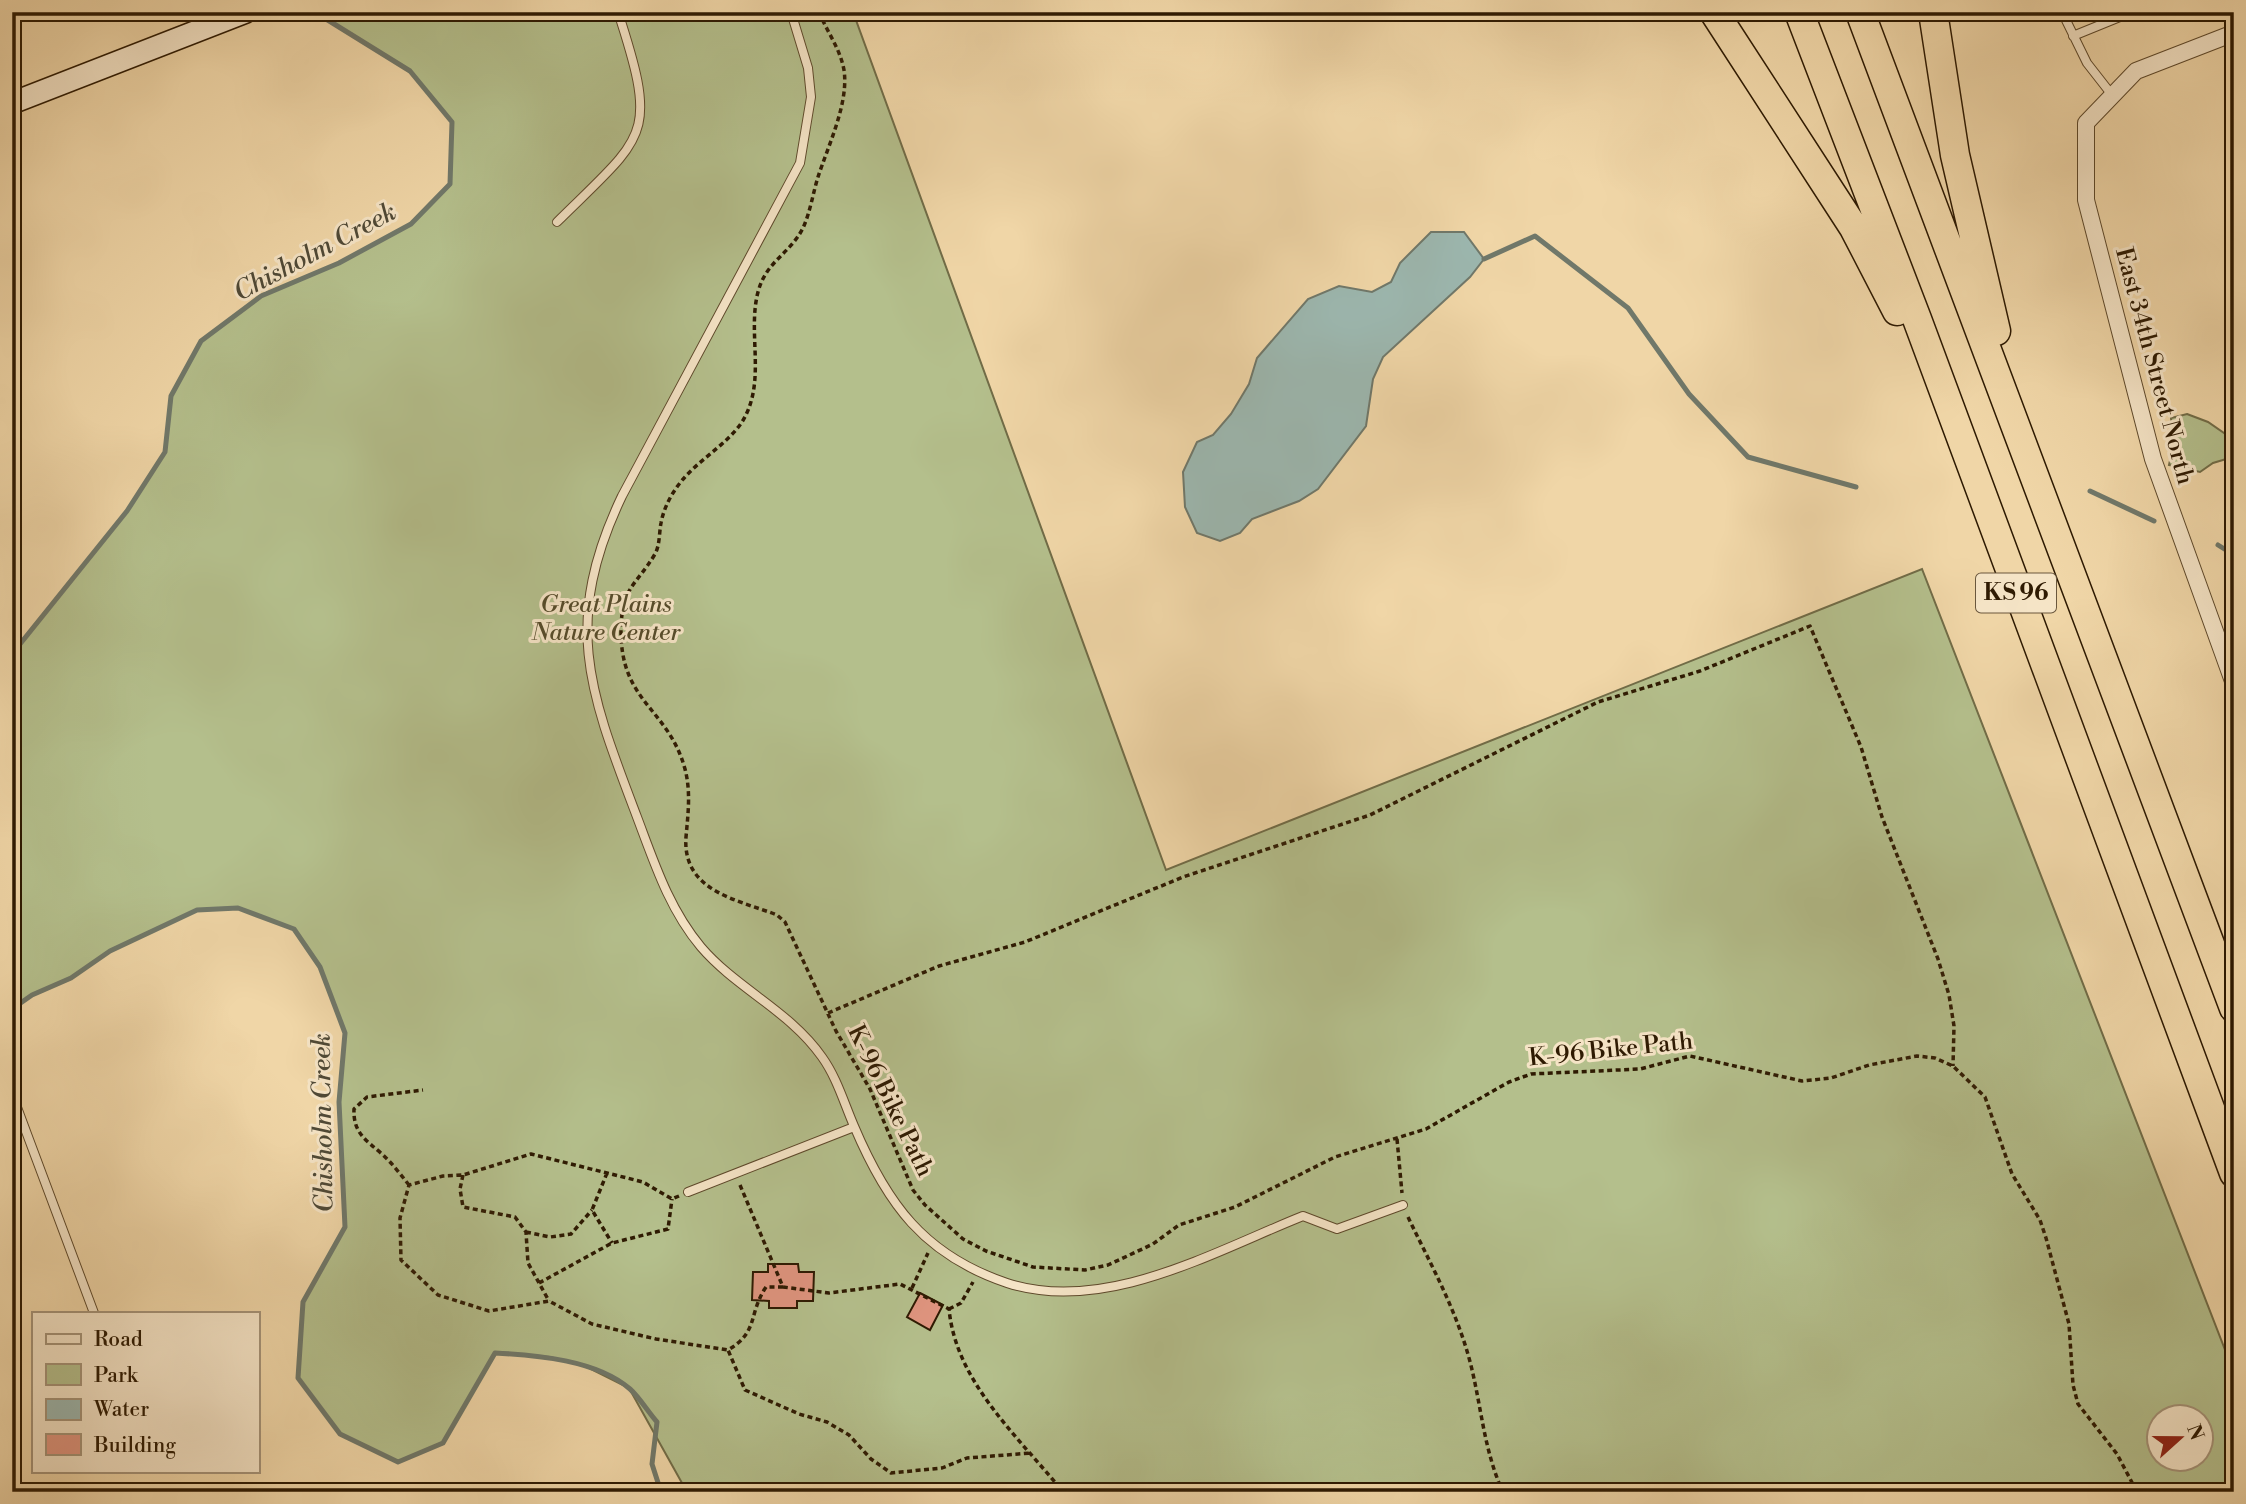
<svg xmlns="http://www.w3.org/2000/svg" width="2246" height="1504" font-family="'Libre Bodoni',serif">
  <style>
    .green { fill: #b4bf8c; stroke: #716c47; stroke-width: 2; fill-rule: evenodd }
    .water { fill: #9cb7af; stroke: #70786a; stroke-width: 2 }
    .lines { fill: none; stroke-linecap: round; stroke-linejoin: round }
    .stream { stroke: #70786a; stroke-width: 5 }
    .building { fill: #e09580; stroke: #2e1a02; stroke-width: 2 }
    .service-casing { stroke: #5e492b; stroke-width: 10 }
    .minor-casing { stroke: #5e492b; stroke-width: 18 }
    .secondary-casing { stroke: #2e1a02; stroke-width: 24 }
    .motorway-casing { stroke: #2e1a02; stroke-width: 31 }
    .path { stroke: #2e1a02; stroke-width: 3.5; stroke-dasharray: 5 3.5; stroke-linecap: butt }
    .service { stroke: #f5e4c6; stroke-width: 8 }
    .minor { stroke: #f5e4c6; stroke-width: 16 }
    .secondary { stroke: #f5e4c6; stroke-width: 21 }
    .motorway { stroke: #f0d6a7; stroke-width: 28 }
    .labels { text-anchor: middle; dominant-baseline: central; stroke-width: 6; stroke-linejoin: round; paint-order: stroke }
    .shield { fill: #f5e4c6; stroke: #6a573d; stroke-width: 2 }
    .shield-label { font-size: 23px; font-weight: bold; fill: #2e1a02 }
    .street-label { font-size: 24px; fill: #2e1a02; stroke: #f5e4c6 }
    .park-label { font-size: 24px; font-style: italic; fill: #564c2b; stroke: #f5e4c6 }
    .water-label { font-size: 26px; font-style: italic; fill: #4f4936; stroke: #f5e4c6 }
  </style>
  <rect width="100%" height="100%" fill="#f0d6a7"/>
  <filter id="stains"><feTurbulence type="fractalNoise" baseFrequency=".00286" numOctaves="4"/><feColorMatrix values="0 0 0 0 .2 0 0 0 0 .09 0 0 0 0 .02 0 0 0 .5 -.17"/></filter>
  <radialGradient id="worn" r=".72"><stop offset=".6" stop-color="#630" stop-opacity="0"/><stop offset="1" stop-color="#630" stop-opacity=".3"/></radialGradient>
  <path class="green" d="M337,12H853L1166,870L1922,569L2234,1373V1492H687L629,1388L587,1367L550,1357L496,1353L443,1443L398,1462L340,1434L298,1378L303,1302L345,1227L339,1102L345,1033L320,967L294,929L238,908L197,910L110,951L71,978L32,995L12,1009V654L127,511L165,452L171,396L201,341L261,296L339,263L411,224L450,184L452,122L410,71L324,17ZM2158,1416H2200V1458H2158Z
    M2187,414L2208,422L2234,440L2233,457L2213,463L2200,472L2169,465L2173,447L2171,418Z"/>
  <path class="water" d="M1431,232H1464L1484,259L1470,277L1383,357L1373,379L1366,426L1318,489L1299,501L1252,519L1240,533L1220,541L1197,533L1185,507L1183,472L1197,442L1213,435L1231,414L1249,384L1257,358L1308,299L1339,286L1372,292L1391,282L1400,263Z"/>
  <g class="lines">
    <path class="stream" d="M1484,259L1535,236L1628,308L1689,394L1748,457L1856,487
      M2090,491L2154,521
      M2218,545L2234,555
      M12,654L127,511L165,452L171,396L201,341L261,296L339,263L411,224L450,184L452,122L410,71L318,14
      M12,1009L32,995L71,978L110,951L197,910L238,908L294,929L320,967L345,1033L339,1102L345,1227L303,1302L298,1378L340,1434L398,1462L443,1443L495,1353C536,1355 597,1360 630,1389C640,1398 648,1412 657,1422L652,1464L661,1492"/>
  </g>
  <path class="building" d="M768,1264H798L799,1272H814L813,1301H797V1308H769V1301L752,1300L753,1272H768Z
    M920,1293L943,1305L930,1330L907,1317Z"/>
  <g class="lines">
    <defs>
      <path id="service" d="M791,12L808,68L811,97L800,163L622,496C561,624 590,693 637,817C654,862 669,909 701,947C737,989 790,1011 822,1057C837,1078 844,1103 854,1126C887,1204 924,1255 1007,1283C1104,1315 1215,1251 1303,1216L1337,1229L1403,1205
        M2062,12L2087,63L2112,95
        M2073,36L2132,12
        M557,222C646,134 659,138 618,12
        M12,1094L94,1313
        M688,1192L854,1127"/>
      <path id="minor" d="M2234,33L2136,71L2086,123V200L2153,459L2234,684"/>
      <path id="secondary" d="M12,103L246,12"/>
      <path id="motorway" d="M1714,12L1854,228L1897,311
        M1799,12L1917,319L2234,1173
        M1860,12L2234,1008
        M1933,12L1955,155L1996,331"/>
    </defs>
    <use href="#service" class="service-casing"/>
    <use href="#minor" class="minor-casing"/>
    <use href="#secondary" class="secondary-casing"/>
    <use href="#motorway" class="motorway-casing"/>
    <path class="path" d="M819,12C827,32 840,48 844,70C849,103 828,146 818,177C813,193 810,213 803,228C790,254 766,261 758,292C747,334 767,382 742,422C728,443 703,457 685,477C674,489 664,506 661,523C659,533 660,545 655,554C636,586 622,586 621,629C620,703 668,707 685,769C691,792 688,814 686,837C682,892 739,900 777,915L785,922L836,1031L870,1089L913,1190L925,1205L963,1239L986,1251L1033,1267L1085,1270L1108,1265L1153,1244L1179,1225L1235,1207L1335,1157L1426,1129L1509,1082L1531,1074L1640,1069L1690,1056L1802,1081L1831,1078L1869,1065L1917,1056L1935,1058L1953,1066L1985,1097L2012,1174L2040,1220L2046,1238L2069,1324L2073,1385L2078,1404L2117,1454L2137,1492
      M828,1013L939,966L1025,942L1183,877L1370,815L1598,702L1700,671L1810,626L1861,747L1882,817L1938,959L1949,995L1954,1026L1953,1066
      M1397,1139L1402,1193
      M607,1173L592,1210L612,1243
      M463,1175L460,1189L463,1207L515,1217L526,1232L528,1263L549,1301
      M409,1185C401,1175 392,1163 382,1154C366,1140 353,1133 354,1109L367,1097L423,1090
      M740,1185L783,1287L829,1293L900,1284L949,1309C956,1383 1019,1437 1063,1492
      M679,1196L672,1199L643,1182L531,1154L463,1175L443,1176L409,1185L400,1218L401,1260L438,1295L489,1311L549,1301L592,1324L656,1339L728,1350
      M1408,1217C1429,1261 1453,1304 1467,1351C1481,1397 1482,1447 1503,1492
      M526,1232L550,1237L571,1234L592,1210
      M539,1283L612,1243L668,1229L672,1199
      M783,1287H766C748,1314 759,1332 728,1350L745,1390L799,1414L827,1422L849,1435L871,1459L891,1473L942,1468L967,1458L1031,1453
      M912,1288L928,1253
      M949,1309L961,1303L973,1282"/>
    <use href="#service" class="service"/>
    <use href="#minor" class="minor"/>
    <use href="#secondary" class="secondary"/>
    <use href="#motorway" class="motorway"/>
  </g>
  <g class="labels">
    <rect class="shield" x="1976" y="573.5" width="80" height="39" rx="5"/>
    <g class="shield-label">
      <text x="2016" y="593">KS 96</text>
    </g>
    <g class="street-label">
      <text transform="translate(2154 366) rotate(75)">East 34th Street North</text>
      <text transform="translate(1611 1050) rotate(-6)">K-96 Bike Path</text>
      <text transform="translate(890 1101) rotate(64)">K-96 Bike Path</text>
    </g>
    <g class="park-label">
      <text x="606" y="605">Great Plains<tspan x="606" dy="28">Nature Center</tspan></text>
    </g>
    <g class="water-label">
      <text transform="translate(315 252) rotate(-28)">Chisholm Creek</text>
      <text transform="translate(323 1123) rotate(-91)">Chisholm Creek</text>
    </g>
  </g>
  <rect width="2246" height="1504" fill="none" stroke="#f0d6a7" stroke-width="42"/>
  <rect x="14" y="14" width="2218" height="1476" fill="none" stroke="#2e1a02" stroke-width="3.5"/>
  <rect x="21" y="21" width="2204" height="1462" fill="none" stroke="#2e1a02" stroke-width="2"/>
  <rect x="32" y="1312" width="228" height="161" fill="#f5e4c6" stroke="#a59378" stroke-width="2"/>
  <rect x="46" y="1334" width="35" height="10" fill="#f5e4c6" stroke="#a59378" stroke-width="2"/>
  <text x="94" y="1346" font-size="21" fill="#2e1a02">Road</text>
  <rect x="46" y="1364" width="35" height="21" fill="#b4bf8c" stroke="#a59378" stroke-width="2"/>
  <text x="94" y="1382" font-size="21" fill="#2e1a02">Park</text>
  <rect x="46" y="1399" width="35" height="21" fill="#9cb7af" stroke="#a59378" stroke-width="2"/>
  <text x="94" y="1416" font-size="21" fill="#2e1a02">Water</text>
  <rect x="46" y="1434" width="35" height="21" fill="#e09580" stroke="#a59378" stroke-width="2"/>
  <text x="94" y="1452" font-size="21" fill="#2e1a02">Building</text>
  <g transform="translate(2180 1438) rotate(69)"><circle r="33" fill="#f5e4c6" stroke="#a59378" stroke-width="2"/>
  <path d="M0-5L12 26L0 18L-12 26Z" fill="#8f2418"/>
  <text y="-10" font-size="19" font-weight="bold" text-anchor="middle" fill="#2e1a02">N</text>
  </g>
  <rect width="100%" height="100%" filter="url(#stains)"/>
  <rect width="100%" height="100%" fill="url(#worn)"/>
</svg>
